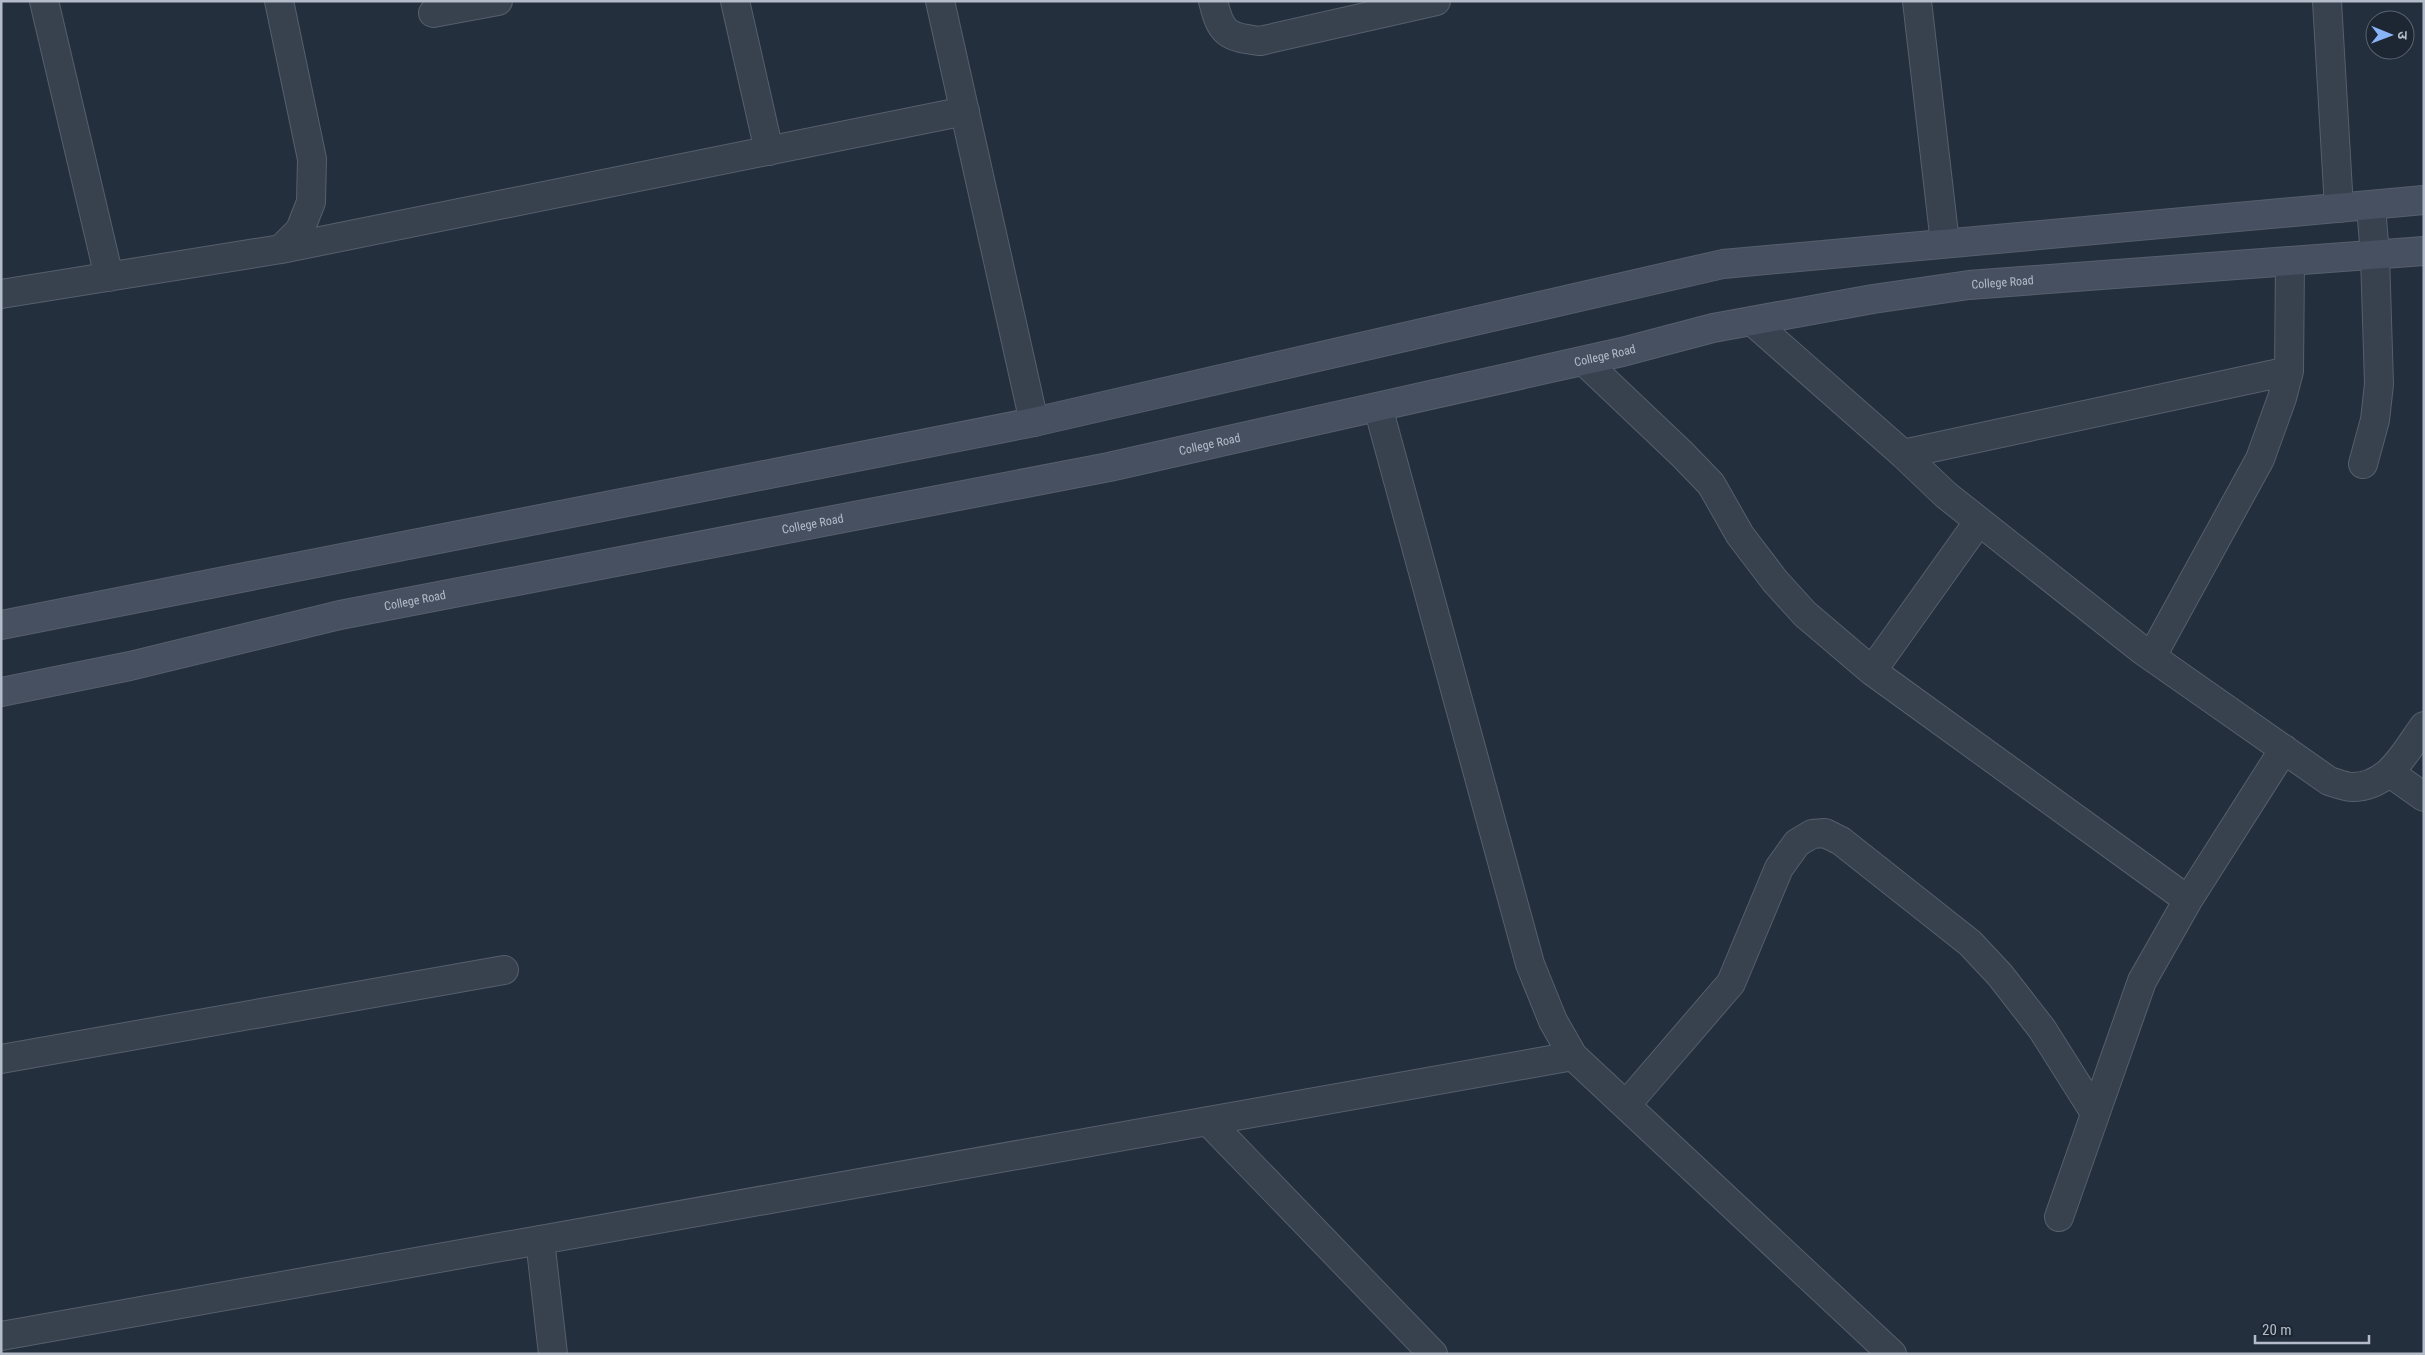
<svg xmlns="http://www.w3.org/2000/svg" width="2425" height="1355" font-family="'Roboto Condensed','Noto Sans Devanagari',sans-serif">
  <style>
    .lines { fill: none; stroke-linecap: round; stroke-linejoin: round }
    .minor-casing { stroke: #565f6c; stroke-width: 30 }
    .secondary-casing { stroke: #565f6c; stroke-width: 30 }
    .minor { stroke: #38414e; stroke-width: 28 }
    .secondary { stroke: #465061; stroke-width: 28 }
    .labels { text-anchor: middle; dominant-baseline: central; stroke-width: 4; stroke-linejoin: round; paint-order: stroke }
    .street-label { font-size: 12px; fill: #b4bcc9; stroke: #1d2633 }
  </style>
  <rect width="100%" height="100%" fill="#242f3e"/>
  <g class="lines">
    <defs>
      <path id="minor" d="M44,1L109,277
        M735,1L769,151
        M940,1L1034,422
        M1213,1C1221,34 1227,37 1260,41L1436,1
        M1917,1L1945,243
        M2327,1L2339,208
        M433,13L498,1
        M281,249L965,111
        M1,294L281,249L300,230L311,202L312,159L279,1
        M1752,321L1903,454L1946,495L2142,650L2329,781C2336,783 2345,787 2352,787C2389,787 2405,752 2424,726
        M1584,361L1682,454L1711,484L1740,535L1775,581L1805,614L1872,671L2188,900
        M1378,407L1530,964L1553,1021L1573,1056L1892,1354
        M1903,454L2289,371
        M2363,464L2375,420L2379,384L2375,256L2371,206
        M2152,656L2260,459L2282,398L2289,371L2290,261
        M1872,671L1979,521
        M2390,773L2424,797
        M1,1059L504,970
        M1626,1105L1731,983L1779,868L1797,843L1812,834L1825,833L1841,841L1970,943L2000,975L2042,1029L2095,1113
        M1208,1121L1433,1354
        M2059,1217L2142,981L2188,900L2284,749
        M540,1240L553,1354
        M1,1336L1573,1056"/>
      <g id="secondary">
        <path d="M1,625L1034,422L1723,264L2424,200"/>
        <path id="s1" d="M1,692L130,666L340,615L1109,467L1622,352L1713,328L1873,299L1969,285L2424,251"/>
      </g>
    </defs>
    <use href="#minor" class="minor-casing"/>
    <use href="#secondary" class="secondary-casing"/>
    <use href="#minor" class="minor"/>
    <use href="#secondary" class="secondary"/>
  </g>
  <g class="labels">
    <g class="street-label">
      <text stroke="none"><textPath href="#s1" startOffset="2044">College Road</textPath></text>
      <text stroke="none"><textPath href="#s1" startOffset="1639">College Road</textPath></text>
      <text stroke="none"><textPath href="#s1" startOffset="1234">College Road</textPath></text>
      <text stroke="none"><textPath href="#s1" startOffset="829">College Road</textPath></text>
      <text stroke="none"><textPath href="#s1" startOffset="424">College Road</textPath></text>
    </g>
  </g>
  <rect width="2425" height="1355" fill="none" stroke="#b4bcc9" stroke-width="5"/>
  <g transform="translate(2390 35) rotate(91)"><circle r="24" fill="#1d2633" stroke="#59626f"/>
  <path d="M0-4L9 19L0 12L-9 19Z" fill="#8ab4f8"/>
  <text y="-8" font-size="14" font-weight="bold" text-anchor="middle" fill="#b4bcc9">उ</text>
  </g>
  <path d="M2255 1335v8h114v-8" fill="none" stroke="#b4bcc9" stroke-width="2.5"/>
  <text x="2262" y="1335" font-size="15" fill="#b4bcc9" stroke="#1d2633" stroke-width="4" paint-order="stroke">20 m</text>
</svg>
